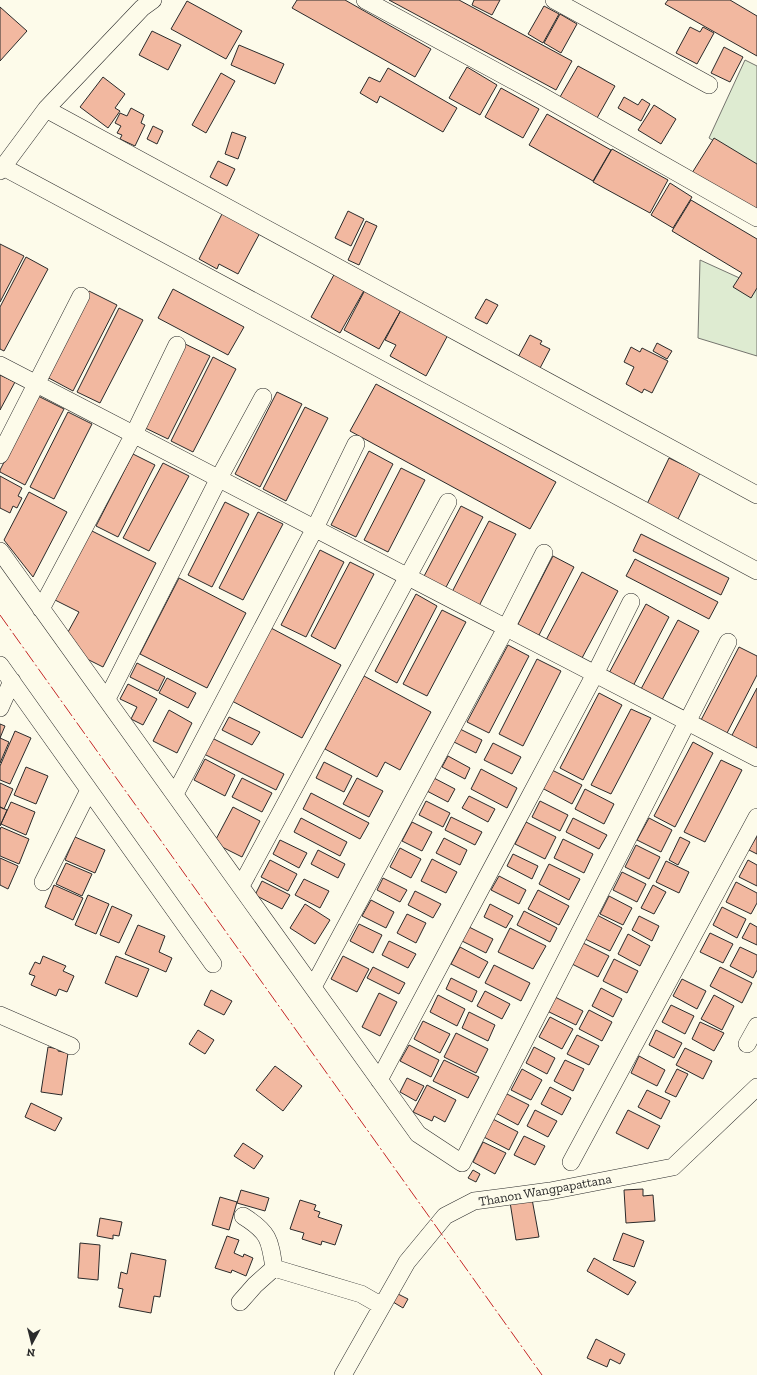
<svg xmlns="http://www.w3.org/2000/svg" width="757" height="1375" font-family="'Zilla Slab',serif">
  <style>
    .green { fill: #deebd1; stroke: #74746e }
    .building { fill: #f2b8a0; stroke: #2b2b2b }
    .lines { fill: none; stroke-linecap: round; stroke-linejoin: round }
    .minor-casing { stroke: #2b2b2b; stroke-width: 18 }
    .minor { stroke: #fdfbea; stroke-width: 17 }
    .power { stroke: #c62828; stroke-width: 1; stroke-dasharray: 14 3 2 3; stroke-linecap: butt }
    .labels { text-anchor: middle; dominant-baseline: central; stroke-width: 3; stroke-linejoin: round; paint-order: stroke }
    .street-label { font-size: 13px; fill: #2b2b2b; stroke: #fdfbea }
  </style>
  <rect width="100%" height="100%" fill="#fdfbea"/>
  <path class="green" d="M745,60L757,66V168L709,138Z
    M700,260L757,286V356L698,338Z"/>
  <path class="building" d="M297,0H345L431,49L415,77L292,8Z
    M389,0H459L572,61L556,90Z
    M474,0H500L492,15L472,5Z
    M668,0H730L757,16V56L665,4Z
    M187,1L242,31L226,59L171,29Z
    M544,6L559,14L543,43L528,34Z
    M0,7L27,31L0,61Z
    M560,14L577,24L561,53L544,43Z
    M690,27L700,32L703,27L714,33L697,64L676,53Z
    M152,31L181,45L168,70L139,55Z
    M239,45L284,64L275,84L231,65Z
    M724,47L743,57L730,82L711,73Z
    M578,66L615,86L597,118L560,97Z
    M467,67L497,85L480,115L449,98Z
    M388,68L457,108L443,132L380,96L377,103L360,93L369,77L380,82Z
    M221,73L235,81L206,133L192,125Z
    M103,77L125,94L115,108L120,111L108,128L80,107Z
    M501,88L539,109L523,138L485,117Z
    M624,97L638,105L642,99L650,104L641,121L618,108Z
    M654,105L676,119L661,144L638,130Z
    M131,108L144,115L141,123L145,125L135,146L120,139L122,135L117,133L121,126L115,123L120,113L127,116Z
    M547,114L611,150L593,181L529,145Z
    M153,126L163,131L157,144L147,139Z
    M232,132L246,137L238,159L225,154Z
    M714,138L757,164V212L692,173Z
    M612,149L668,180L650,213L593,182Z
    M218,161L235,169L227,186L210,177Z
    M670,183L692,197L673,228L651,215Z
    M691,200L757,239V288L751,298L733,287L742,273L672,231Z
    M348,211L364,219L351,246L335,238Z
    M223,212L261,231L238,274L219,264L217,269L199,259Z
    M366,221L377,226L359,265L348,260Z
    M0,244L24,256L0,302Z
    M26,257L48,269L4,351L0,349V307Z
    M336,271L366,287L340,333L311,317Z
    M173,289L244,327L228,355L158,318Z
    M365,290L401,310L379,349L344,330Z
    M89,291L117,305L73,391L45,376Z
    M486,299L498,305L487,324L475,318Z
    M119,308L143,320L100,403L77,392Z
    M402,308L449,333L426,376L390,356L396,345L385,340Z
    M530,335L542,341L540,344L550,349L539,370L517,359Z
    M183,343L210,356L168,439L141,426Z
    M657,343L672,351L667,359L653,351Z
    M631,347L640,352L642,348L668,361L652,393L644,389L642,393L626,384L634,367L624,362Z
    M213,357L236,369L193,452L171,441Z
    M0,375L15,382L0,410Z
    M376,384L556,482L530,529L350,431Z
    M277,392L302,404L260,487L235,474Z
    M38,396L64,409L25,485L0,472V470Z
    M305,407L328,418L286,501L263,489Z
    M68,412L92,424L54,499L30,487Z
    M369,451L393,464L356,537L331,525Z
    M133,454L155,465L118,537L96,526Z
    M669,458L700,473L678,519L647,504Z
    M163,463L189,476L149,551L123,538Z
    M401,468L425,480L388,552L364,540Z
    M0,476L22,488L18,496L22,498L17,508L13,506L10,513L0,508Z
    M29,492L67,512L33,577L4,540Z
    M225,502L249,514L212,587L188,575Z
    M461,506L483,517L444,591L422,580Z
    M258,512L283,524L243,600L219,588Z
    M489,521L516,534L479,606L452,592Z
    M86,528L156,563L103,667L87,659L68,632L79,612L51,598Z
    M641,534L729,578L721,595L633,551Z
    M320,550L344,562L306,637L281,625Z
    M553,556L574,567L538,637L517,626Z
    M635,559L718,602L709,619L626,576Z
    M350,562L374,574L335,649L311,636Z
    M582,572L618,591L582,658L546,640Z
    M179,578L246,613L207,688L140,654Z
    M416,594L437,606L397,683L375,671Z
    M646,604L669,617L632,688L608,675Z
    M442,610L466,622L427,696L403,684Z
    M678,620L699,631L662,700L641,689Z
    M271,628L341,665L302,738L232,701Z
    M508,645L529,656L489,733L467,722Z
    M739,647L757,656V675L726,735L700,722Z
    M537,659L561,671L523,746L499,734Z
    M137,663L165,677L158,691L130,677Z
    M364,676L431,712L400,770L385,762L377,777L325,749Z
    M167,678L196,693L188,708L159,693Z
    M128,684L157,699L143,725L131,719L137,707L120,699Z
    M757,688V747L756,750L731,737Z
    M599,693L622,705L583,780L560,768Z
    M631,709L651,718L611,794L591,785Z
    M169,710L192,723L177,753L153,741Z
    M229,717L260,732L252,745L222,730Z
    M0,724L5,726L0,738L9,742L0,763Z
    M460,729L482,740L476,753L454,742Z
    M15,731L31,738L10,784L0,780V766Z
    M212,738L284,774L276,790L204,754Z
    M693,742L713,753L675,827L654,816Z
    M493,743L521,757L512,774L484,760Z
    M448,756L470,768L465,779L442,767Z
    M205,759L235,775L225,796L194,780Z
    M721,760L742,770L705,842L684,832Z
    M324,762L352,776L344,792L316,778Z
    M26,767L48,776L36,804L14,795Z
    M481,769L517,788L507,808L471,789Z
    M552,770L582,785L572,804L542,788Z
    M432,777L455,789L448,802L425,790Z
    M242,778L272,793L262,812L232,797Z
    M357,778L383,791L369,817L343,804Z
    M0,783L13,789L4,809L0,807Z
    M585,789L614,804L604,824L575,809Z
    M311,793L369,823L360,839L303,809Z
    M469,796L495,809L488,822L462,808Z
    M426,801L450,813L443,827L419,815Z
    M540,801L568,815L560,831L532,817Z
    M11,802L35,812L26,835L1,824Z
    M0,807L7,810L0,826Z
    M233,807L260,821L242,857L214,843Z
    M451,817L482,832L475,845L445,830Z
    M301,818L347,842L340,856L294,832Z
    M573,818L607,835L599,849L566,832Z
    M649,818L672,830L661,852L637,840Z
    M412,822L432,832L422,851L402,841Z
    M526,822L556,837L545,859L515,844Z
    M1,827L29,839L19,864L0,856V830Z
    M757,836V854L749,850Z
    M75,837L105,850L95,873L65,860Z
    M680,837L690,842L678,865L669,860Z
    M444,838L467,850L460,865L436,853Z
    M563,839L593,854L584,873L554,858Z
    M280,840L307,853L299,868L273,854Z
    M636,845L660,857L649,879L625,867Z
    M400,848L421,859L411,878L390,867Z
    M318,850L345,864L338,878L311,864Z
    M513,854L538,866L532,879L507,866Z
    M0,858L18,866L8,889L0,885Z
    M432,859L457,872L446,893L421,881Z
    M270,860L297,874L288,891L261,877Z
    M748,860L757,865V886L739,877Z
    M666,861L689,872L679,893L656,882Z
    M66,863L92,874L82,896L56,884Z
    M549,864L580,879L569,900L539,884Z
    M622,872L646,884L637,902L613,890Z
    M499,876L526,890L519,904L491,890Z
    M383,878L407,890L400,902L377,890Z
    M304,879L329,891L320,908L295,895Z
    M262,881L290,895L282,909L255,895Z
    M736,882L757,893V903L751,914L726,902Z
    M54,885L83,898L73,920L45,907Z
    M653,885L666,892L654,914L641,908Z
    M538,890L569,906L559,925L528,909Z
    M415,891L441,904L433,918L408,905Z
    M88,895L109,904L96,934L75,925Z
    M609,896L632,908L623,925L600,914Z
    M371,900L394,912L386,928L362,916Z
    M305,904L330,920L315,944L290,928Z
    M490,904L513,916L506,928L484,917Z
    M112,906L132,915L119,943L100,935Z
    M722,907L746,919L737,938L713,925Z
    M524,911L557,928L550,942L517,925Z
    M407,914L426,923L416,943L397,933Z
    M595,914L622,928L610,951L583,938Z
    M639,916L659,926L652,941L632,930Z
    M750,923L757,927V945L742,938Z
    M359,924L382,935L373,953L350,941Z
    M138,925L165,936L159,952L172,958L166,972L125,954Z
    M469,927L493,939L486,953L462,941Z
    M510,928L546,946L533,969L498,952Z
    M710,933L733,944L723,963L700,952Z
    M628,934L650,946L640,966L618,954Z
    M389,941L416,954L408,968L382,955Z
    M583,943L609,956L598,977L572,964Z
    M460,947L488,962L479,978L451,964Z
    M740,947L757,955V970L753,978L730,966Z
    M43,956L66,966L63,971L74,976L67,992L59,989L56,996L31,985L35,976L29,974L35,962L40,964Z
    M116,956L149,969L137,997L105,983Z
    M343,956L369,969L357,992L331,979Z
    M614,959L638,971L627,993L603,981Z
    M494,965L530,983L521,1001L485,983Z
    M373,967L405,983L399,994L367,978Z
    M720,967L752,983L742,1003L710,986Z
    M451,978L477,991L472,1002L446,989Z
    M682,979L706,991L697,1009L673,996Z
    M601,988L622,999L613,1017L592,1006Z
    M211,990L232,1001L224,1015L204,1005Z
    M485,991L510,1004L502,1019L477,1006Z
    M379,993L397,1002L380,1036L362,1027Z
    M438,995L465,1009L457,1026L430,1012Z
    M714,995L734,1006L722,1030L701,1019Z
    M553,996L583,1011L576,1025L545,1010Z
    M671,1005L694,1016L685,1034L662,1022Z
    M589,1010L612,1022L602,1041L579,1029Z
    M469,1012L495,1025L488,1041L462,1028Z
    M550,1017L573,1029L562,1049L539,1037Z
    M423,1021L450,1034L440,1053L414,1039Z
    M700,1022L724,1033L714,1051L692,1039Z
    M198,1030L214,1040L205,1054L189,1044Z
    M656,1030L682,1043L674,1058L649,1045Z
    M456,1033L488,1049L476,1073L444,1057Z
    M577,1035L599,1046L589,1065L567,1054Z
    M409,1045L439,1060L431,1077L400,1061Z
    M48,1047L58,1049V1051L68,1053L62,1095L41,1092Z
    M534,1047L555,1058L547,1074L526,1063Z
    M685,1048L712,1061L703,1079L676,1065Z
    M639,1056L665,1070L657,1086L631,1073Z
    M444,1060L479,1077L468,1098L433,1081Z
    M565,1060L584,1069L573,1091L554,1081Z
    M275,1066L302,1086L283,1111L256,1090Z
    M522,1069L542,1080L531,1100L511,1090Z
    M677,1069L688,1074L676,1097L665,1092Z
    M407,1078L424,1086L416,1101L400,1092Z
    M427,1085L456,1100L445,1122L434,1116L432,1121L413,1112Z
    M550,1087L571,1098L562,1115L541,1104Z
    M647,1090L670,1101L661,1119L638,1107Z
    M503,1092L529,1105L518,1125L492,1111Z
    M31,1103L62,1118L55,1131L25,1117Z
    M535,1110L557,1121L548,1137L527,1126Z
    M628,1110L660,1126L648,1149L616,1133Z
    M489,1117L518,1132L509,1150L480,1135Z
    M524,1136L545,1146L535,1165L514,1155Z
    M483,1142L506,1153L495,1174L473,1162Z
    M243,1143L263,1156L254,1169L234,1156Z
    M473,1170L480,1174L476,1182L468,1178Z
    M643,1189V1196L653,1195L655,1221L626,1223L624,1190Z
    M241,1190L269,1198L265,1211L237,1203Z
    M220,1197L237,1202L229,1230L212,1225Z
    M532,1199L539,1237L516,1240L510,1202Z
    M300,1200L316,1205L314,1210L320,1212L318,1217L342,1225L335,1245L322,1241L321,1245L302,1239L304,1233L290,1229Z
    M100,1218L122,1222L119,1236L113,1235V1239L97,1236Z
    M623,1233L644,1241L634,1267L613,1260Z
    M227,1236L239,1240L234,1253L243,1257L244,1254L253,1258L246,1276L232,1270L231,1273L215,1268Z
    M80,1243L100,1245L98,1280L78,1278Z
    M131,1253L166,1260L160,1297L154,1296L151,1313L119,1307L123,1289L118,1288L121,1272L127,1274Z
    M594,1258L636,1282L628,1295L587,1271Z
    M398,1294L408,1299L403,1308L393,1302Z
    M596,1339L625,1354L620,1364L610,1359L607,1367L587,1358Z"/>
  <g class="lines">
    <defs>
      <path id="minor" d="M365,0L540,95L757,218
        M554,0L709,85
        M46,109L757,495
        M3,167L757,571
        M0,171L46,109L142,8L153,0
        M0,365L757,758
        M0,455L81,296
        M0,551L418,1134L462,1163L728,642
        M41,609L134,434L177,345
        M0,665L213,964
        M107,699L219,478L263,397
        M0,708L12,681
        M175,794L315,528L356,444
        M43,882L89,790
        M241,886L448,502
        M313,987L506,628L544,553
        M0,1015L71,1046
        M747,1044L757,1026
        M379,1080L595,674L631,602
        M571,1162L757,817
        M243,1216C269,1232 270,1240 274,1268
        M240,1302L255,1285L274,1268L361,1294L382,1306
        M343,1375L407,1262L445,1216L474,1201L550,1191L673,1167L757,1087"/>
    </defs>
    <use href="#minor" class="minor-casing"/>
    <use href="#minor" class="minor"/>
    <path class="power" d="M0,615L542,1375"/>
  </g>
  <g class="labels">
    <g class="street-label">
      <text transform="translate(545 1190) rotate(-10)">Thanon Wangpapattana</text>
    </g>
  </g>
  <g transform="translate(32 1343) rotate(187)" stroke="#fdfbea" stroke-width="3" paint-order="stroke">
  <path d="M0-3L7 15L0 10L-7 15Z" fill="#2b2b2b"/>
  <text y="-6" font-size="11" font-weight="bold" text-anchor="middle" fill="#2b2b2b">N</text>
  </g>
</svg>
